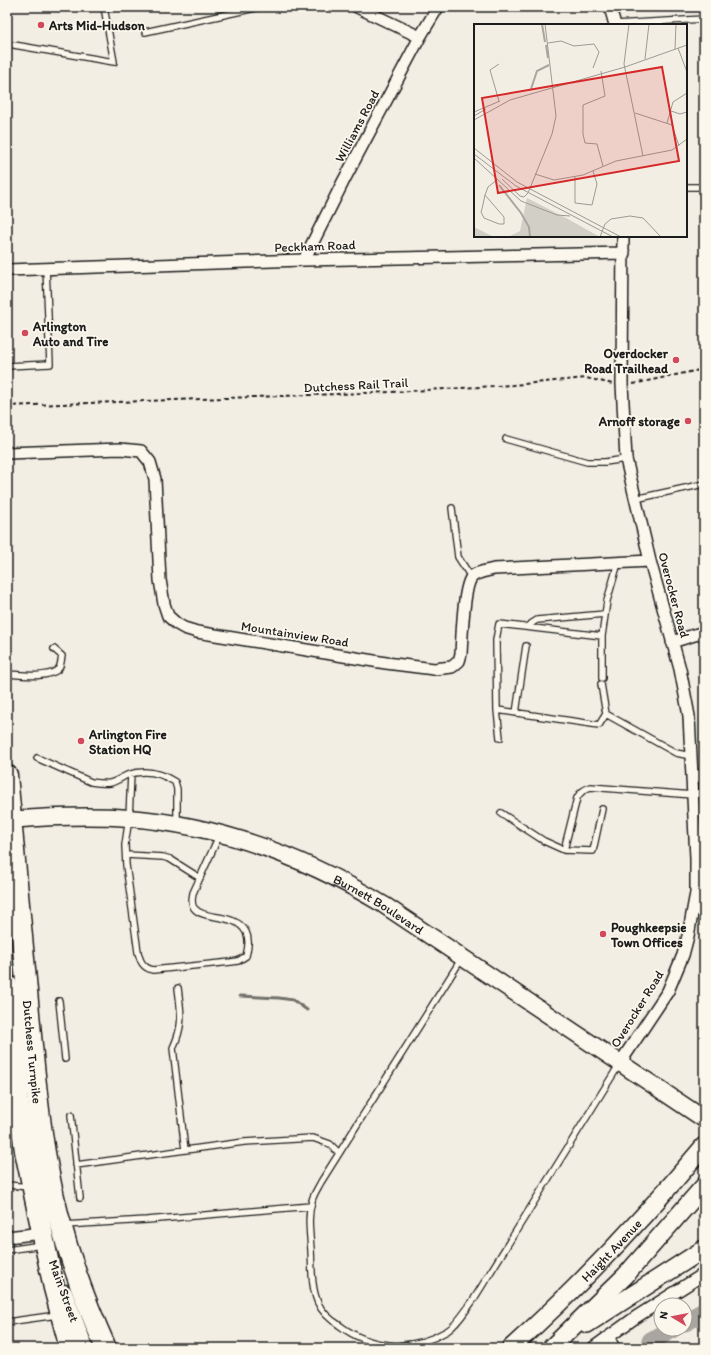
<svg xmlns="http://www.w3.org/2000/svg" width="711" height="1355" font-family="Itim,sans-serif">
  <style>
    .lines { fill: none; stroke-linecap: round; stroke-linejoin: round }
    .stream { stroke: #716f6b; stroke-width: 3 }
    .river { stroke: #a9a6a0; stroke-width: 19 }
    .lane-casing { stroke: #1c1c1c; stroke-width: 8 }
    .street-casing { stroke: #1c1c1c; stroke-width: 14 }
    .secondary-casing { stroke: #1c1c1c; stroke-width: 19 }
    .primary-casing { stroke: #1c1c1c; stroke-width: 20 }
    .highway-casing { stroke: #1c1c1c; stroke-width: 23 }
    .path { stroke: #1c1c1c; stroke-width: 2; stroke-dasharray: 4 3; stroke-linecap: butt }
    .lane { stroke: #fbf7ec; stroke-width: 5.5 }
    .street { stroke: #fbf7ec; stroke-width: 11 }
    .secondary { stroke: #fbf7ec; stroke-width: 16 }
    .primary { stroke: #fbf7ec; stroke-width: 17 }
    .highway { stroke: #fbf7ec; stroke-width: 20 }
    .poi-dot { fill: #d1495b; stroke: #fbf7ec; stroke-width: 1.5 }
    .labels { text-anchor: middle; dominant-baseline: central; stroke-width: 3.5; stroke-linejoin: round; paint-order: stroke }
    .poi-label { font-size: 13px; font-weight: bold; fill: #1c1c1c; stroke: #fbf7ec; text-anchor: start }
    .street-label { font-size: 13px; fill: #1c1c1c; stroke: #fbf7ec }
    .inset-river { fill: none; stroke: #a9a6a0; stroke-width: 2 }
    .inset-road { fill: none; stroke: #9c9a94; stroke-width: 1 }
    .view { fill: #d62828; fill-opacity: 0.15; stroke: #d62828; stroke-width: 2 }
    .inset-edge { fill: none; stroke: #1c1c1c; stroke-width: 2 }
  </style>
  <rect width="100%" height="100%" fill="#f2eee4"/>
  <filter id="ink" filterUnits="userSpaceOnUse"><feTurbulence type="fractalNoise" baseFrequency=".025" numOctaves="2"/><feDisplacementMap in="SourceGraphic" scale="8" xChannelSelector="R" yChannelSelector="G"/><feConvolveMatrix kernelMatrix="1 2 1 2 8 2 1 2 1" color-interpolation-filters="sRGB"/></filter>
  <g filter="url(#ink)">
    <g class="lines">
      <path class="stream" d="M240,996L279,998L293,1000L307,1010"/>
      <path class="river" d="M685,1322L704,1312
        M651,1341L672,1329"/>
      <defs>
        <path id="lane" d="M615,24L704,19
          M145,32L260,7
          M14,45L114,62L104,7
          M686,187H704
          M7,366L50,364L46,268
          M506,439L587,462H605L626,459
          M635,499L704,484
          M452,508L458,557L471,577
          M618,563L607,601L602,636L499,624L496,640L497,710L599,725L606,714L676,753L691,756
          M526,627L537,620L605,614
          M7,674C19,675 51,679 59,668C61,665 61,660 62,656L54,649
          M602,678V636
          M601,684L606,714
          M497,710L500,738
          M516,713L526,646
          M37,758L91,782C97,783 103,784 110,783C115,782 121,778 127,775C144,769 160,772 175,782L177,789V822
          M131,774L129,818L125,845L126,865L138,952C140,961 143,968 153,970L231,962L238,961L246,956C248,949 250,940 246,932C235,912 204,921 194,908C191,904 192,898 193,893L219,836
          M501,813L544,841L564,850L577,798C580,792 584,790 590,787L693,795
          M564,850L593,851L602,809
          M126,855L163,857L170,859L200,878
          M462,958L321,1182C318,1188 313,1195 312,1201C307,1217 310,1233 311,1250C312,1267 311,1287 318,1303C322,1312 331,1320 339,1325C372,1350 411,1352 447,1331C457,1325 465,1311 472,1302L619,1065
          M178,988C181,1013 184,1024 173,1048L185,1150
          M59,1001L65,1059
          M71,1115L80,1198
          M76,1165L244,1142L313,1138L330,1144L339,1153
          M7,1185L30,1187
          M64,1225L147,1220L311,1206
          M7,1250L42,1245
          M7,1322L57,1315"/>
        <path id="street" d="M357,7L420,37
          M610,7L615,25
          M304,260L344,180L420,37L438,7
          M7,270L304,260L624,253
          M7,453L120,449L141,451L150,462L155,479L160,580L164,604L168,616L177,624L184,628L197,632L386,663L434,669L452,667L459,661L461,654C462,638 463,590 471,578C475,572 487,571 494,569L650,561
          M672,642L704,632
          M692,775L704,777
          M620,1063L668,991L683,955L688,936L696,893V858L689,716L680,669L650,561L626,459L622,384L623,236
          M7,1237L43,1233
          M608,1337L614,1348
          M593,1348L636,1317L704,1274"/>
        <g id="secondary">
          <path id="s1" d="M7,820C47,817 88,815 128,818C220,825 305,857 384,905L704,1119"/>
          <path d="M64,1293L85,1348"/>
        </g>
        <g id="primary">
          <path d="M587,1324L704,1249"/>
          <path id="s2" d="M511,1348C581,1285 644,1218 704,1146"/>
          <path d="M551,1348L625,1276L704,1186"/>
        </g>
        <g id="highway">
          <path id="s3" d="M7,775C14,847 20,919 27,991C32,1045 36,1099 45,1153C56,1220 78,1286 106,1348"/>
          <path d="M7,985L18,1100L25,1151L54,1288L70,1348"/>
        </g>
      </defs>
      <use href="#lane" class="lane-casing"/>
      <use href="#street" class="street-casing"/>
      <use href="#secondary" class="secondary-casing"/>
      <use href="#primary" class="primary-casing"/>
      <use href="#highway" class="highway-casing"/>
      <path class="path" d="M633,384L704,369
        M7,406L392,392L513,385L586,378L613,384"/>
      <use href="#lane" class="lane"/>
      <use href="#street" class="street"/>
      <use href="#secondary" class="secondary"/>
      <use href="#primary" class="primary"/>
      <use href="#highway" class="highway"/>
    </g>
  </g>
  <g class="poi-dot">
    <circle cx="41" cy="25" r="4"/>
    <circle cx="25" cy="333" r="4"/>
    <circle cx="676" cy="360" r="4"/>
    <circle cx="688" cy="421" r="4"/>
    <circle cx="81" cy="741" r="4"/>
    <circle cx="603" cy="934" r="4"/>
  </g>
  <g class="labels">
    <g class="poi-label">
      <text x="49" y="25">Arts Mid-Hudson</text>
      <text x="33" y="326">Arlington<tspan x="33" dy="15">Auto and Tire</tspan></text>
      <text x="668" y="353" text-anchor="end">Overdocker<tspan x="668" dy="15">Road Trailhead</tspan></text>
      <text x="680" y="421" text-anchor="end">Arnoff storage</text>
      <text x="89" y="734">Arlington Fire<tspan x="89" dy="15">Station HQ</tspan></text>
      <text x="611" y="927">Poughkeepsie<tspan x="611" dy="15">Town Offices</tspan></text>
    </g>
    <g class="street-label">
      <text transform="translate(357 126) rotate(-62)">Williams Road</text>
      <text transform="translate(315 246) rotate(-2)">Peckham Road</text>
      <text transform="translate(356 385) rotate(-3)">Dutchess Rail Trail</text>
      <text transform="translate(674 595) rotate(75)">Overocker Road</text>
      <text transform="translate(295 634) rotate(9)">Mountainview Road</text>
      <text stroke="none"><textPath href="#s1" startOffset="389">Burnett Boulevard</textPath></text>
      <text transform="translate(637 1009) rotate(-58)">Overocker Road</text>
      <text stroke="none"><textPath href="#s3" startOffset="278">Dutchess Turnpike</textPath></text>
      <text stroke="none"><textPath href="#s2" startOffset="140">Haight Avenue</textPath></text>
      <text transform="translate(64 1291) rotate(70)">Main Street</text>
    </g>
  </g>
  <g transform="translate(474 24)">
    <rect width="213" height="213" fill="#f2eee4"/>
    <path d="M53,174L92,194L126,213H34L46,207ZM0,203L20,213H0Z" fill="#d2cfc6"/>
    <path class="inset-river" d="M68,0L71,18M72,21L74,34M57,65L63,47L75,41M25,161L47,189L55,203L56,213"/>
    <path class="inset-road" d="M155,0L150,40L169,132M74,19L87,17L100,22L120,20L125,28L119,44M204,24L213,48M201,25L202,0M171,35L175,0M25,40L16,46L25,77M127,47L131,72L109,81V110L111,119L123,120L129,142M197,87L206,90L213,88M0,88L26,77M161,89L198,101L205,122M0,92L12,85M0,96L36,76L151,43L213,21M193,99L199,78L213,69M0,124L43,158L147,213M0,130L42,162L139,213M0,134L47,177L83,191L96,192M61,150L80,156L109,151L142,137L198,126L213,115M101,153V179L118,181L123,160L119,147M28,155L46,172L50,173L54,169M54,169L78,110L82,92L71,0M11,171L30,193V200H25L10,194L7,188L8,185L11,171L14,163L24,155M126,213L131,200L137,195L156,192L169,194L187,213"/>
    <path class="view" d="M188,43L205,137L24,169L8,74Z"/>
    <rect width="213" height="213" class="inset-edge"/>
  </g>
  <rect width="711" height="1355" fill="none" stroke="#fbf7ec" stroke-width="24"/>
  <rect x="12" y="12" width="687" height="1331" fill="none" stroke="#1c1c1c" stroke-width="1.5" filter="url(#ink)"/>
  <g transform="translate(673 1317) rotate(280)"><circle r="19" fill="#fbf7ec" stroke="#a29f99"/>
  <path d="M0-3L7 15L0 10L-7 15Z" fill="#d1495b"/>
  <text y="-6" font-size="11" font-weight="bold" text-anchor="middle" fill="#1c1c1c">N</text>
  </g>
</svg>
